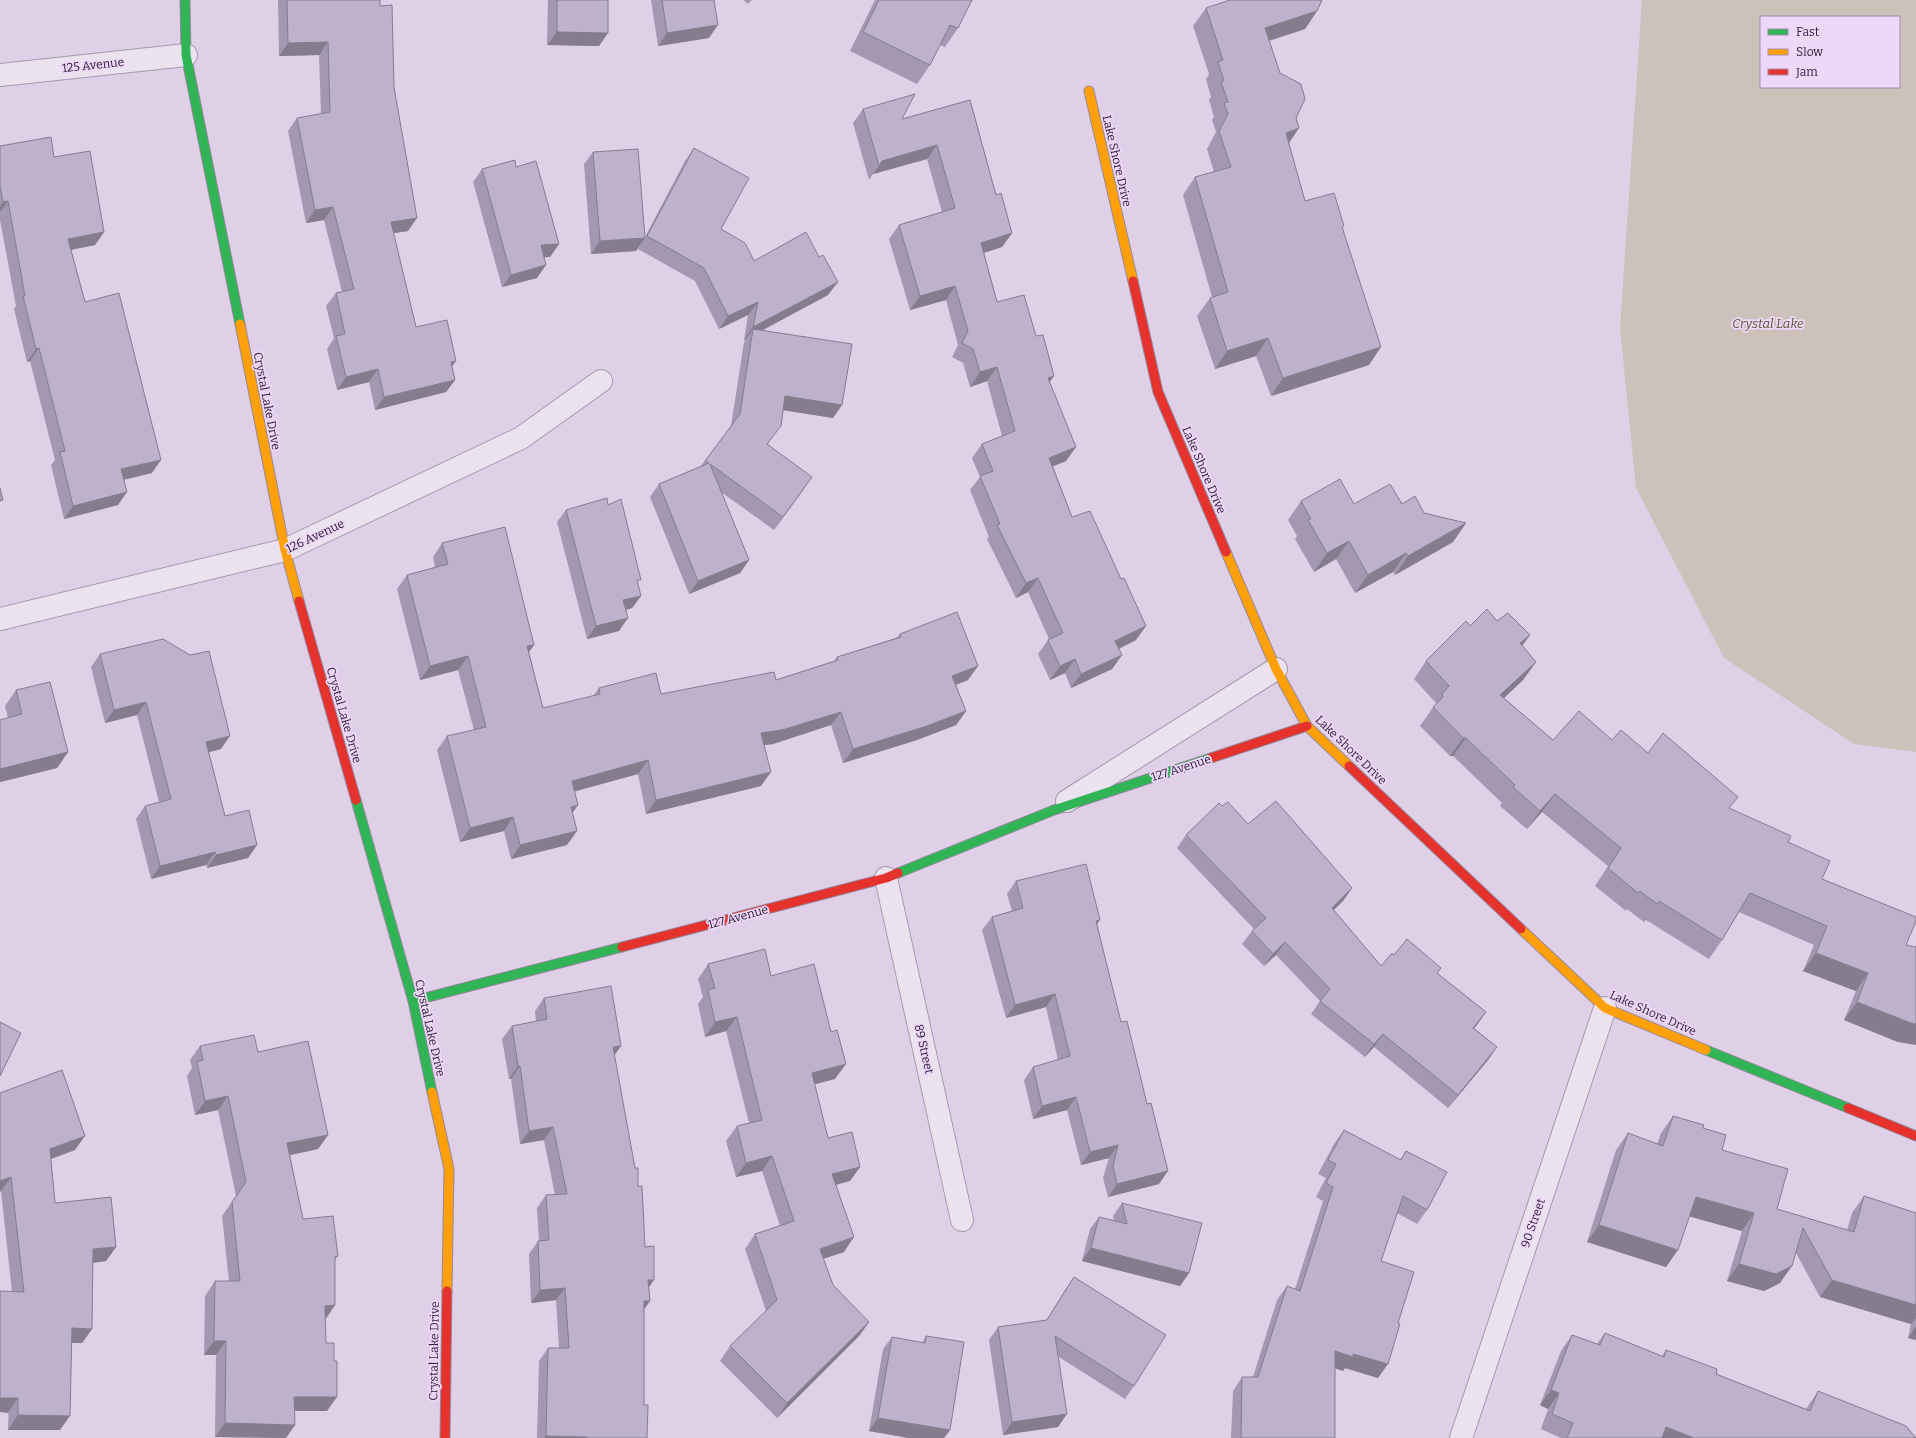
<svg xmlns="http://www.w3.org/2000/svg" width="1916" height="1438" font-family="Bitter,serif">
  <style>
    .water { fill: #ccc1bb; fill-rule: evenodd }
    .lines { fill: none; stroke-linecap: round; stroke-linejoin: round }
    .street-casing { stroke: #a599ac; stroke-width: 24 }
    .fast-casing { stroke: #94889c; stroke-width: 11 }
    .slow-casing { stroke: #94889c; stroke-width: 11 }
    .jam-casing { stroke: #94889c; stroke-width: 11 }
    .street { stroke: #ebe2ef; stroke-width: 22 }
    .fast { stroke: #30b455; stroke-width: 9 }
    .slow { stroke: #ff9f0a; stroke-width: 9 }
    .jam { stroke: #e5322d; stroke-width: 9 }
    .wall { fill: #a398af }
    .shaded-wall { fill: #857c8e }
    .building { fill: #beb1cb; stroke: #857c8e }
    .labels { text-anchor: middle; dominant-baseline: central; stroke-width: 3.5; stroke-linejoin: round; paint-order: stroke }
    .street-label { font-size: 12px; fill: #2d203c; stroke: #eed7f7 }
    .water-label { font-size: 13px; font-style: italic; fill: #5c592f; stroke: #eed7f7 }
  </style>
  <rect width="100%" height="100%" fill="#e0d0e7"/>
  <path class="water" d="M1642,0H1916V752L1854,744L1724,658L1636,488L1620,328ZM1761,17H1899V87H1761Z"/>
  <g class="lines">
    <defs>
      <path id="street" d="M0,75L186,55
        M0,619L285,550L521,438L601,381
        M1067,801L1276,669
        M886,878L962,1220
        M1461,1438L1605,1008"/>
      <path id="fast" d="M185,0L186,55L240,324
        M356,800L413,1001L432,1092
        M898,873L1054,810L1211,758
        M413,1001L622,947
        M1706,1050L1848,1108"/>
      <path id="slow" d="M1089,91L1133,281
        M240,324L285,550L299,601
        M1226,552L1276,669L1307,726L1349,766
        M1521,929L1605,1008L1706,1050
        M432,1092L449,1169L447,1291"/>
      <path id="jam" d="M1133,281L1158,392L1226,552
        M299,601L356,800
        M1211,758L1307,726
        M1349,766L1521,929
        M622,947L886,878L898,873
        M1848,1108L1916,1136
        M445,1438L447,1291"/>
    </defs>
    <use href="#street" class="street-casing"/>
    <use href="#fast" class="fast-casing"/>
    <use href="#slow" class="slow-casing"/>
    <use href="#jam" class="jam-casing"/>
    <use href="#street" class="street"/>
    <use href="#fast" class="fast"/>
    <use href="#slow" class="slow"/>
    <use href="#jam" class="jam"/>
  </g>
  <path class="wall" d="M278,0H380V6L394,87L408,231L393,233L416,327L452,367L455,380L446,392L375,410L369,382L337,390L327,349L334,338L326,306L336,293L342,292L324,220L306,223L288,131L297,118L321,114L319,55L279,56Z
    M548,0H608L599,46L547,45Z
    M651,0H714L709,38L658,46Z
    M743,0H752L748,4Z
    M875,0H972L958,28L945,47L940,45L930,65L917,84L850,51Z
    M1206,8L1317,11L1305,29L1269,41L1280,73L1296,118L1289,144L1305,201L1342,228L1369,365L1271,396L1256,356L1215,369L1197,316L1210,298L1212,297L1183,195L1195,177L1214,172L1207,149L1216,132L1212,120L1214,117L1209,100L1211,97L1206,79L1209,74L1193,26Z
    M970,100L996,195L1012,233L1002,247L984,253L997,302L1050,382L1066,461L1053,466L1072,517L1136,640L1119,649L1122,655L1112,669L1071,688L1065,673L1050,680L1038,654L1048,640L1049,639L1028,592L1016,598L987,539L989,537L970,490L980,477L972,458L982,444L1002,436L987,381L970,387L963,363L952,357L958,345L946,300L910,310L889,239L899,225L942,212L927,159L873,174L869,180L853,123L863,109L902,119Z
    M0,146L54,157L104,232L95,245L71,250L85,302L152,473L124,480L118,505L64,519L51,465L55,460L30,361L27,362L14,309L16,306L0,220Z
    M694,148L721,229L754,261L828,295L762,330L842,405L833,418L783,410L768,444L803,490L774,530L721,492L749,560L740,573L689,594L650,497L659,484L701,466L731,426L744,342L746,339L744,340L748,315L719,329L695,281L638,249L641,243L636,251L591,254L584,164L593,152L645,237L685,161Z
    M516,167L559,244L550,257H544L537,278L502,287L473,182L482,169Z
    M1301,501L1354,504H1402L1424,513L1466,523L1453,542L1395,575L1393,572L1355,593L1336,559L1314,572L1295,539L1297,536L1288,520Z
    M608,505L638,584L641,596L632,608L626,610L619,631L587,639L557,522L566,510Z
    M442,543L534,645L529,652L543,708L593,696L599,688L661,694L776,680L834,661L837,657L896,638L900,634L968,680L956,685L966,711L956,725L917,740L843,763L831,725L773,744L764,745L761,786L646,814L638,774L574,791L578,805L572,813L567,845L511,859L504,831L460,842L437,750L447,736L474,730L458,670L420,680L397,589L407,575L435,567L433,557Z
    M1497,621L1530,635L1522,646L1536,662L1523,680L1504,698L1553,740H1612L1648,753L1730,809L1788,842L1822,879L1906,945L1898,1042L1844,1020L1856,991L1803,971L1814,945L1739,912L1722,940L1709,959L1646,920L1644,922L1627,909L1626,911L1595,886L1608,866L1542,812L1527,829L1500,806L1502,803L1453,756H1450L1420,726L1436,703L1414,679L1426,661L1470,626Z
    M100,654L221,749L209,752L225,816L257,845L248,858L207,868L206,865L151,879L136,819L145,806L159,802L137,715L105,723L91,667Z
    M16,690L68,752L57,768L0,782V720L8,718L5,706Z
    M1222,806L1248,824L1352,888L1343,901L1334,910L1381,966L1394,955L1437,973L1486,1012L1474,1028L1497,1047L1488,1060L1448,1108L1374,1047L1365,1057L1311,1014L1320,1001L1276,955L1264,966L1242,944L1252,931L1254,929L1177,848L1186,835Z
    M1016,881L1097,925L1159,1184L1108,1197L1103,1178L1109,1158L1081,1165L1067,1110L1033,1119L1024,1080L1033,1067L1058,1060L1046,1007L1006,1018L982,930L992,917L1012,911L1007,894Z
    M708,964L771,976L835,1079L814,1084L828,1138L860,1167L850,1181L836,1185L844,1252L823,1259L833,1285L869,1322L859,1336L777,1418L720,1361L730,1346L766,1311L745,1249L755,1234L780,1226L762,1171L736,1177L726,1141L737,1126L749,1123L726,1031L705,1037L698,1004L703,997L698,979Z
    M544,998L614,1055L638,1186L649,1288L650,1301L644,1309V1405L647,1438H537L539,1361L548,1348H559L556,1300L531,1303L529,1254L538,1241H539L537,1208L546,1195H555L544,1140L520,1144L511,1079H509L502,1039L512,1026L536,1021L535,1011Z
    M200,1046L258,1052L328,1135L318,1149L290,1155L303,1219L338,1256L335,1260V1305L325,1319L327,1411H294L295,1425L286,1438L215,1437L216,1355H204L205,1296L215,1281H229L222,1216L236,1196L218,1110L195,1115L187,1076L192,1068L190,1060Z
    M0,1093L75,1150L51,1159L55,1203L116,1247L106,1261L93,1263L92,1329L82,1343H72L60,1430H8L12,1292L1,1191Z
    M1673,1116L1703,1128L1722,1150L1777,1209L1847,1230L1852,1213L1864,1196L1916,1213V1340L1908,1338L1911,1324L1820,1297L1796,1253L1780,1283L1764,1291L1727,1281L1742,1231L1689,1216L1666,1267L1587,1242L1616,1150L1628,1133L1657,1144L1661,1133Z
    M1344,1130L1400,1160L1406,1151L1427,1210L1417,1224L1397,1213L1381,1261L1378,1378L1345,1368L1343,1371L1335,1368V1438H1231L1233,1391L1242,1377H1253L1277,1300L1287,1286L1295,1289L1323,1201L1316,1197L1326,1178L1318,1174L1334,1144Z
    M1122,1203L1189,1273L1180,1286L1082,1261L1090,1229L1099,1217L1114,1220L1113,1216Z
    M1074,1277L1134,1386L1125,1399L1059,1357L1058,1427L1003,1435L989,1340L998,1327L1046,1321L1065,1290Z
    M1605,1333L1662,1356L1666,1350L1716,1374L1806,1409L1818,1391L1916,1438H1561L1541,1429L1548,1409L1540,1405L1561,1351L1572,1335L1597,1344Z
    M926,1336L950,1430L944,1438H909L869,1431L883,1349L892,1337L922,1343Z"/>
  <path class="shaded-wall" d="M1317,11L1305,29L1252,46L1265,28Z
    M718,25L709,38L658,46L667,33Z
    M557,32L608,33L599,46L547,45Z
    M328,42L319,55L279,56L288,43Z
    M1299,128L1287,146L1286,133Z
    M937,145L927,159L873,174L879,166L882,161Z
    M8,201L0,212V206L3,202Z
    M333,207L324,220L306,223L315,210Z
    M417,218L408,231L382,235L391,222Z
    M104,232L95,245L59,252L68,239Z
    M1012,233L1002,247L971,257L981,243Z
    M645,238L636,251L591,254L600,241Z
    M559,244L550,257L531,258L541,245Z
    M546,265L537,278L502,287L511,275Z
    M838,282L828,295L752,336L753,329L746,339L744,340L753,327Z
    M955,286L946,300L910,310L920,296Z
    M758,302L748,315L719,329L728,316Z
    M1268,338L1256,356L1215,369L1227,351Z
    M1381,347L1369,365L1271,396L1283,378Z
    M39,348L30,361L27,362L36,349Z
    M456,361L447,374L451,362Z
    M997,367L987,381L970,387L980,372Z
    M378,369L369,382L337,390L346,377Z
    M1054,376L1044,390L1048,378Z
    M455,380L446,392L375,410L384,397Z
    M785,396L842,405L833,418L776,409Z
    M1076,447L1066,461L1039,472L1049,458Z
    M161,460L152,473L112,482L121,469Z
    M812,477L803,490L774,530L783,517Z
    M127,492L118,505L64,519L73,506Z
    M1466,523L1453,542L1395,575L1408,556Z
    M1349,541L1336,559L1314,572L1327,553Z
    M1406,553L1393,572L1355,593L1368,575Z
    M749,560L740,573L689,594L698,581Z
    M1038,578L1028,592L1016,598L1026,583Z
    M641,596L632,608L614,613L623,600Z
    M628,618L619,631L587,639L596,626Z
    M1146,626L1136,640L1105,655L1115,641Z
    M1530,635L1517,653L1520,643Z
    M534,645L524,659L527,646Z
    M1122,655L1112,669L1071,688L1081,674Z
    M468,656L458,670L420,680L430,666Z
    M1075,659L1065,673L1050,680L1060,666Z
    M1536,662L1523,680L1488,713L1500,695Z
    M978,666L968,680L942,690L952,676Z
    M146,702L137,715L105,723L114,710Z
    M966,711L956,725L917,740L843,763L853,749Z
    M841,712L831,725L773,744L752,747L761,733Z
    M230,736L221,749L197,755L206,742Z
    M1463,738H1466L1453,756H1450Z
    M68,752L57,768L0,782V769Z
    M648,760L638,774L562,795L572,781Z
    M771,772L761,786L646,814L656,800Z
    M1555,794L1542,812L1527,829L1540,811Z
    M578,805L568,819L571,807Z
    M513,817L504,831L460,842L470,828Z
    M577,831L567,845L511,859L520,845Z
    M257,845L248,858L207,868L216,855Z
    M215,852L206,865L151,879L160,866Z
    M1352,888L1343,901L1323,920L1332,908Z
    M1100,920L1091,933L1096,921Z
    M1285,942L1276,955L1264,966L1273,954Z
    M1816,953L1868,973L1856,991L1803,971Z
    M1055,994L1046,1007L1006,1018L1015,1005Z
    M1857,1002L1916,1024V1045L1898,1042L1844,1020Z
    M1486,1012L1477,1025L1464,1040L1473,1028Z
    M737,1017L726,1031L705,1037L715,1022Z
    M1383,1034L1374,1047L1365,1057L1374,1044Z
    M621,1046L612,1059L613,1047Z
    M1497,1047L1488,1060L1448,1108L1458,1095Z
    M846,1064L835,1079L801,1088L812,1073Z
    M518,1066H520L511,1079H509Z
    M228,1096L218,1110L195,1115L205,1101Z
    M1076,1097L1067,1110L1033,1119L1042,1106Z
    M553,1127L544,1140L520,1144L529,1131Z
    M328,1135L318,1149L277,1158L287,1143Z
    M85,1136L75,1150L40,1163L50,1149Z
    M1118,1145L1109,1158L1081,1165L1090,1152Z
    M772,1156L762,1171L736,1177L746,1163Z
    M860,1167L850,1181L822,1188L832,1174Z
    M1168,1171L1159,1184L1108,1197L1117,1184Z
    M11,1177L1,1191L0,1192V1181Z
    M1696,1197L1754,1213L1742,1231L1684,1215Z
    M1599,1225L1678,1250L1666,1267L1587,1242Z
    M854,1237L844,1252L809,1263L820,1249Z
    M116,1247L106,1261L83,1264L93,1249Z
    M1091,1248L1189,1273L1180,1286L1082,1261Z
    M1739,1264L1792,1266L1780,1283L1764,1291L1727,1281Z
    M648,1280H654L645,1293Z
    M1832,1280L1916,1305V1318L1911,1324L1820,1297Z
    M565,1288L556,1300L531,1303L540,1290Z
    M644,1301H650L641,1314Z
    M335,1305L325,1320V1306Z
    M869,1322L859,1336L777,1418L787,1403Z
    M1916,1326V1340L1908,1338Z
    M72,1328L92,1329L82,1343H62Z
    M214,1341H226L216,1355H204Z
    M1335,1351L1353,1354L1388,1364L1378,1378L1345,1368L1343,1371L1325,1365Z
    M1551,1390L1559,1393L1548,1409L1540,1405Z
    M294,1397H337L327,1411H284Z
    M0,1398H18L8,1413L0,1412Z
    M1067,1414L1058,1427L1003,1435L1012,1422Z
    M18,1415L70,1416L60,1430H8Z
    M878,1418L950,1430L944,1438H909L869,1431Z
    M225,1423L295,1425L286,1438L215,1437Z
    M1666,1427L1694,1438H1658Z
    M546,1436L587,1437L586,1438H544Z"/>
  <path class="building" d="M287,0H380V6L392,5L394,87L417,218L391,222L416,327L447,320L456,361L451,362L455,380L384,397L378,369L346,377L336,336L345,334L336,293L354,289L333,207L315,210L297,118L330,112L328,42L288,43Z
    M557,0H608V33L557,32Z
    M662,0H714L718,25L667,33Z
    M879,0H972L958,28L950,25L930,65L863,32Z
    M1230,0H1322L1317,11L1265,28L1280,73L1301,84L1305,99L1296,118L1299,128L1286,133L1305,201L1334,193L1344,226L1342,227L1381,347L1283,378L1268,338L1227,351L1210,298L1228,292L1195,177L1231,167L1219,131L1228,114L1224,103L1228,102L1221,82L1224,81L1218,62L1223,60L1206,8Z
    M915,94L902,119L970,100L996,195L1001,193L1012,233L981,243L997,302L1024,295L1036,336L1043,335L1054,376L1048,378L1076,447L1049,458L1072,517L1090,511L1121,579L1124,578L1146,626L1115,641L1122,655L1081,674L1075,659L1060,666L1048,640L1063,633L1038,578L1026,583L997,525L1000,524L980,476L993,471L982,444L1015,431L997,367L980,372L973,349L962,343L968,331L955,286L920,296L899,225L955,208L937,145L882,161L879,166L863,109Z
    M51,137L54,157L90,151L104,232L68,239L85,302L119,293L161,460L121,469L127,492L73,506L60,452L65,451L39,348L36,349L23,296H25L8,201L3,202L0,185V146Z
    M694,148L749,178L721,229L745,243L754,261L806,232L819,257L823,255L838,282L753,327L758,302L728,316L704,268L647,236Z
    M638,149L645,238L600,241L593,152Z
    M515,160L516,167L536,161L559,244L541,245L546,265L511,275L482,169Z
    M753,329L852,344L842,405L785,396L781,426L767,444L812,477L783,517L710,464L749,560L698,581L659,484L709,463L705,461L740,414Z
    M1340,479L1354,504L1390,484L1402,504L1415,496L1424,513L1466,523L1408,556L1406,553L1368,575L1349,541L1327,553L1308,520L1311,519L1301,501Z
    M0,488L3,500L0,501Z
    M607,498L608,505L621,499L641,580H637L641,596L623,600L628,618L596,626L566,510Z
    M505,527L534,645L527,646L543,708L600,694L599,688L656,673L661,694L774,672L776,680L838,660L837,657L901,637L900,634L957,612L978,666L952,676L966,711L927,726L853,749L841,712L782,730L761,733L771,772L656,800L648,760L572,781L578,805L571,807L577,831L520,845L513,817L470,828L447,736L486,727L468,656L430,666L407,575L448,564L442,543Z
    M1487,609L1497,621L1508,613L1530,635L1520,643L1536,662L1500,695L1553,740L1579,711L1612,740L1621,730L1648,753L1663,733L1738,797L1729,808L1791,836L1788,842L1830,861L1822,879L1916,917V921L1906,945L1916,947V1024L1911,1023L1857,1002L1868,973L1816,953L1827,926L1750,893L1722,940L1659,901L1657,904L1640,891L1638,893L1608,868L1621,848L1555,794L1540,811L1513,787L1515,785L1466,738H1463L1433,707L1443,697L1442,694L1449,686L1426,661L1466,621L1470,626Z
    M163,639L190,655L209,651L230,736L206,742L225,816L249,810L257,845L216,855L215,852L160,866L145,806L171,799L146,702L114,710L100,654Z
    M50,682L68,752L0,769V720L22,714L16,690Z
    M1276,801L1352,888L1332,908L1381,966L1392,953L1394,955L1407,939L1441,968L1437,973L1486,1012L1473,1028L1497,1047L1458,1095L1383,1034L1374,1044L1320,1001L1330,989L1285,942L1273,954L1252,931L1266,918L1186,835L1219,803L1222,806L1228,802L1248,824Z
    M1086,864L1100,920L1096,921L1121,1022L1127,1021L1147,1104L1151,1103L1168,1171L1117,1184L1113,1166L1118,1145L1090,1152L1076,1097L1042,1106L1033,1067L1070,1056L1055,994L1015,1005L992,917L1023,908L1016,881Z
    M765,949L771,976L814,964L831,1032L837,1030L846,1064L812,1073L828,1138L852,1132L860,1167L832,1174L854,1237L820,1249L833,1285L869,1322L787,1403L730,1346L777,1300L755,1234L794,1221L772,1156L746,1163L737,1126L762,1120L737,1017L715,1022L708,990L715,988L708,964Z
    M611,986L621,1046L613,1047L635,1168H638V1186H642L645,1247L654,1246V1280H648L650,1301H644V1405H648L647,1438H587V1437L546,1436L548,1348H569L565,1288L540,1290L538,1241L549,1240L546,1195L567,1194L553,1127L529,1131L520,1066H518L512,1026L547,1019L544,998Z
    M0,1022L21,1033L0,1076Z
    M254,1035L258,1052L308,1041L328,1135L287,1143L303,1219L333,1216L338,1256L335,1257V1305L325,1306L326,1343H334V1361H337V1397H294L295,1425L225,1423L226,1341H214L215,1281H240L232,1202L246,1182L228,1096L205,1101L197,1062L203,1060L200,1046Z
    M62,1070L85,1136L50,1149L55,1203L111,1197L116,1247L93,1249L92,1329L72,1328L70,1416L18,1415V1398H0V1291L24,1292L11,1177L0,1181V1093Z
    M1673,1116L1704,1125L1703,1128L1726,1135L1722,1150L1788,1169L1777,1209L1854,1232L1864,1196L1916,1213V1305L1832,1280L1803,1228L1792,1266L1776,1274L1739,1264L1754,1213L1696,1197L1678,1250L1599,1225L1628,1133L1663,1146Z
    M1344,1130L1401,1160L1406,1151L1447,1172L1427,1210L1403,1196L1381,1261L1414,1272L1398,1323L1400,1324L1388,1364L1353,1354V1357L1335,1351V1438H1241L1242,1377H1258L1287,1286L1300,1291L1333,1187L1326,1183L1336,1164L1328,1160Z
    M1122,1203L1202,1223L1189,1273L1091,1248L1099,1217L1127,1224Z
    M1074,1277L1166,1335L1134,1386L1055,1336L1067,1414L1012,1422L998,1327L1047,1320Z
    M1605,1333L1664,1357L1666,1350L1717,1369L1716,1374L1810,1411L1818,1391L1906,1426L1916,1438H1694L1666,1427L1662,1438H1567L1573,1423L1552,1414L1559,1393L1551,1390L1572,1335L1600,1345Z
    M926,1336L964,1342L950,1430L878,1418L892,1337L925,1343Z"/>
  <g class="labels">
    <g class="street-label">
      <text transform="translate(93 65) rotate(-6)">125 Avenue</text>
      <text transform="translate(1117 161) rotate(77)">Lake Shore Drive</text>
      <text transform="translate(267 401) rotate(79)">Crystal Lake Drive</text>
      <text transform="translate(1204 470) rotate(67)">Lake Shore Drive</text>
      <text transform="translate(315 536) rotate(-25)">126 Avenue</text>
      <text transform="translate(344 715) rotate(74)">Crystal Lake Drive</text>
      <text transform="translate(1351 750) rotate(44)">Lake Shore Drive</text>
      <text transform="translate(1181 768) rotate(-18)">127 Avenue</text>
      <text transform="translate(738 917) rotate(-15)">127 Avenue</text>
      <text transform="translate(1653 1013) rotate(24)">Lake Shore Drive</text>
      <text transform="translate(430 1028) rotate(77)">Crystal Lake Drive</text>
      <text transform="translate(924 1049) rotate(77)">89 Street</text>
      <text transform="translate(1533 1223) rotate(-71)">90 Street</text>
      <text transform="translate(434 1351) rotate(-89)">Crystal Lake Drive</text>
    </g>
    <g class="water-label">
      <text x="1768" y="323">Crystal Lake</text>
    </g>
  </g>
  <rect x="1760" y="16" width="140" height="72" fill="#eed7f7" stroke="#a18eac"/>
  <rect x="1768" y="29" width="20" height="6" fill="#30b455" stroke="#a18eac"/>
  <text x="1796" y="36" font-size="12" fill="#2d203c">Fast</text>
  <rect x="1768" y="49" width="20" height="6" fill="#ff9f0a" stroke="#a18eac"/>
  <text x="1796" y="56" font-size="12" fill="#2d203c">Slow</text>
  <rect x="1768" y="69" width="20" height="6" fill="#e5322d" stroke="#a18eac"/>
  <text x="1796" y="76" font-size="12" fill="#2d203c">Jam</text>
</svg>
